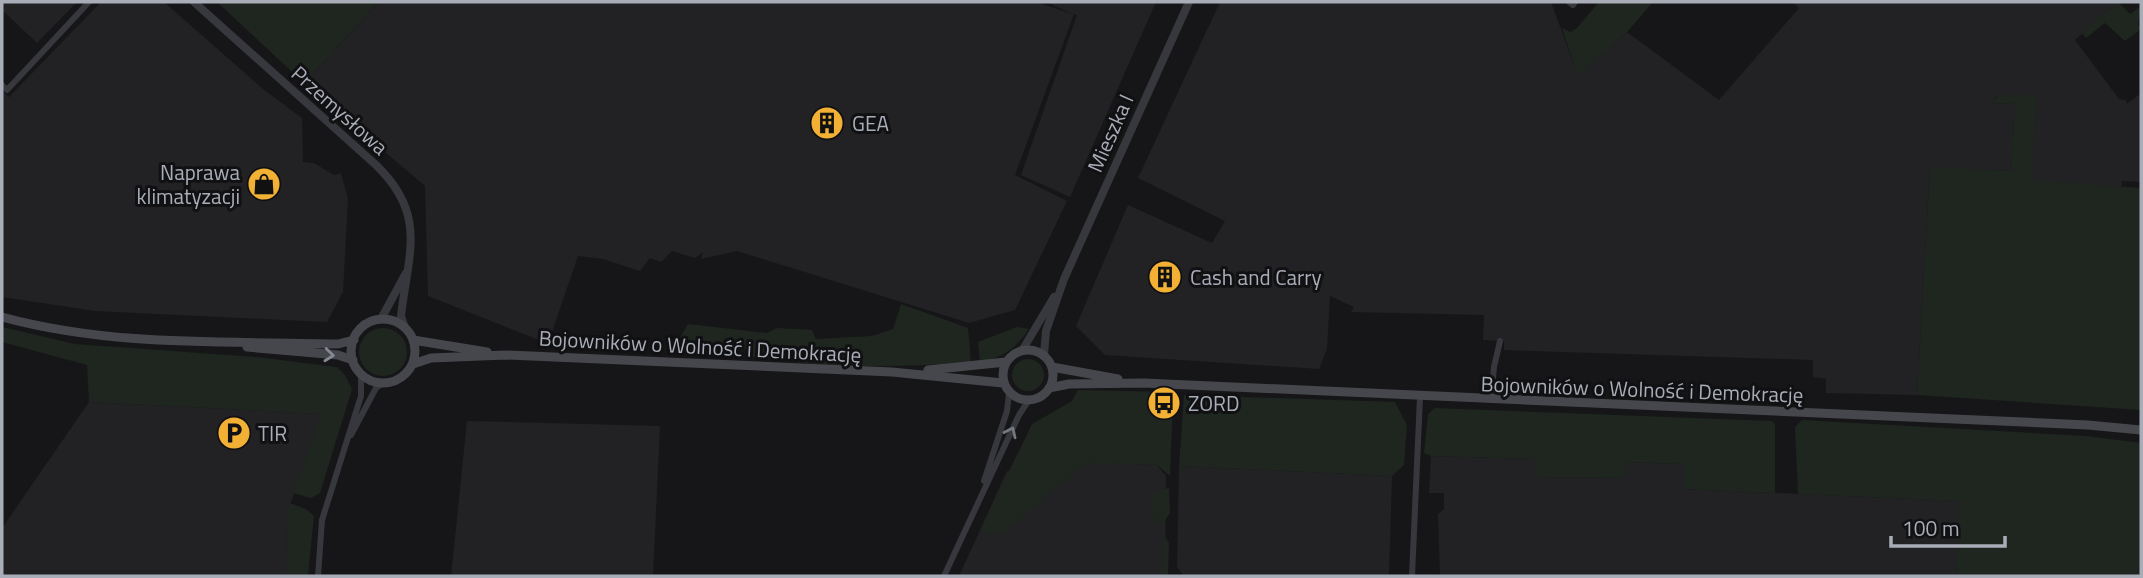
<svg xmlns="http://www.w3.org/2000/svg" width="2143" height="578" font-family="'Titillium Web',sans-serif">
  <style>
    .built { fill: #222225 }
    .green { fill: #1e261f }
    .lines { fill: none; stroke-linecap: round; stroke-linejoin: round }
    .minor { stroke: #37383d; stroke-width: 6 }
    .tertiary { stroke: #37383d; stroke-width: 8 }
    .secondary { stroke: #45474d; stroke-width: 9 }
    .oneway { stroke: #858993 }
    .oneway2 { stroke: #757881 }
    .labels { text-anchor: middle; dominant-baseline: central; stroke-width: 6; stroke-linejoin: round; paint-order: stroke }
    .street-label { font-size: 21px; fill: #a8adb8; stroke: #111113 }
    .poi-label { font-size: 21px; fill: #a8adb8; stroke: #111113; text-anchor: start }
  </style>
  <rect width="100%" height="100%" fill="#161618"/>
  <path class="built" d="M2,2H77L37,43L2,10Z
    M101,2H164L263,89L302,118L303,162L314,163L334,175L341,173L348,199L343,292L327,322L95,311L2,297V91L9,97Z
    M379,2H1036L1073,14L1046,2H1156L1070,197L1021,175L1077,15L1074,14L1015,175L1067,201L1015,310L969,323L737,251L701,259L703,252L695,258L672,251L661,262L650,258L640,271L603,259L578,256L551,335L539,340L428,296L425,186L304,83Z
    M1220,2H1551L1578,75L1627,32L1719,100L1799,8L1793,2H2118L2075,40L2119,99L2126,100L2127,104L2141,93V182L2122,181L2121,187L2031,181L2036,95H1999L1995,98L1992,103L2015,104L2011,171L1930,168L1917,395L1826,393V379L1813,377V360L1504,350V341L1483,340L1484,315L1351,312L1354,307L1330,296L1327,349L1319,369L1105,355L1076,326L1128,205L1212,243L1225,221L1138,178Z
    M89,402L323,414L287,513L286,576H2V528Z
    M467,421L660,426L653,576H451Z
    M1431,456L1538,459L1537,477L1625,478L1624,462L1685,464V489L1960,501L1956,576H1440L1438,514L1444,509V493H1429Z
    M1060,461L1157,465L1166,476L1165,576H959L1007,471Z
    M1179,466L1392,476L1389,576H1184L1177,567Z"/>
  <path class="green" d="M217,2H379L304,83Z
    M1599,2H1653L1627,32L1578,76L1562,28L1570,32L1577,28Z
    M2118,2L2130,14L2141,6L2138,25L2141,29L2125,41L2105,23L2086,38L2082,33Z
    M1999,95H2036L2032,180L2141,188V410L1917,395L1930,167L2011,171L2015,104L1991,103Z
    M901,304L968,328L971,362C898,368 821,368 748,356L750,349L676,344L688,324L767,333L777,328L812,330L816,339L872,336L893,329Z
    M2,327L75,344L256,357L337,367L345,375L352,389L320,493L311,498L293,493L322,414L89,402L87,365L2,342Z
    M1017,327L1029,329C1016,348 1003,358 980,362L978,342Z
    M359 352a24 24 0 1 1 48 0a24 24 0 1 1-48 0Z
    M1012 375a16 16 0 1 1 32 0a16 16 0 1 1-32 0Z
    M1078,390L1169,392L1173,397L1170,476L1157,465L1086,463L1003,534L998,531L990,535L980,531L1032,424L1072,401Z
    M1184,395L1395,402L1407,425L1404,465L1392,476L1179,466Z
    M1435,408L1772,421L1775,424V493L1684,489V464L1625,462V478L1537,477V459L1431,456L1424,453L1428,414Z
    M1802,420L2086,436L2141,443V576H1956L1959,501L1798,494L1795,427Z
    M1169,488L1170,513L1164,522L1156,524V517H1152L1153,492Z
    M290,503L306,509L314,516L308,576H286L287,513Z
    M1166,538L1169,543L1168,576H1162V543Z"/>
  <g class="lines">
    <path class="minor" d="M1569,2L1573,5L1575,2
      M2,85L7,90L89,2
      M1491,400L1494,367L1500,341
      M351,435L376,388L383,383
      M984,481L1007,411L1009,393
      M318,576L322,520L361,396V374
      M944,576L1019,415L1029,400
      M1412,576L1420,397"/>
    <path class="tertiary" d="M194,2L376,165C428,215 408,254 401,316L405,328
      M381,319L406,273
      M1023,349L1054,297
      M1044,355L1046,331L1064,279L1189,2"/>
    <path class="secondary" d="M2,317C112,347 225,341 338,344L354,340
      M351 351a32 32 0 1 1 64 0a32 32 0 1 1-64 0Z
      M413,340L487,352
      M247,347L338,355L353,360
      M1003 375a25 25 0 1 1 50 0a25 25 0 1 1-50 0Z
      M413,364L431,358L506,355L892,372L1003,383
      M1052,367L1118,379
      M928,370L1006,362
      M1049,388L1069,384L1144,383L2088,425L2141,430"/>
  </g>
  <defs><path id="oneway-chevron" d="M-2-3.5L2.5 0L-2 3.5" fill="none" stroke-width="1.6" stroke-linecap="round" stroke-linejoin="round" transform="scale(1.75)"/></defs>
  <use class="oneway" href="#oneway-chevron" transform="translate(329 355) rotate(6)"/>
  <use class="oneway2" href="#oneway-chevron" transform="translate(1011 432) rotate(-65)"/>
  <defs>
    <symbol id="building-disc" viewBox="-11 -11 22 22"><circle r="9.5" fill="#f2b134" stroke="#111113"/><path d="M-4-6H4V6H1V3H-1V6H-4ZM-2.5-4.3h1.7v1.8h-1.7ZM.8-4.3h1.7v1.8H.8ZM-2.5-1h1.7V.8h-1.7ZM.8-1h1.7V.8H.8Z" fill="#111"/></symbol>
    <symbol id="shop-disc" viewBox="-11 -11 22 22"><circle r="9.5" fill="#f2b134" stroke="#111113"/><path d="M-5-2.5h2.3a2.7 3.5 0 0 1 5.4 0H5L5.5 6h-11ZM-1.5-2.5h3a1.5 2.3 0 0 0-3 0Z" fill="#111"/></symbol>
    <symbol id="bus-disc" viewBox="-11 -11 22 22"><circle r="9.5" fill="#f2b134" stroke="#111113"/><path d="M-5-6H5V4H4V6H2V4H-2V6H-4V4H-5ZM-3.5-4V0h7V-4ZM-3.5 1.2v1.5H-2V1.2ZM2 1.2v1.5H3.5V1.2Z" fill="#111"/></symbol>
    <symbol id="parking-disc" viewBox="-11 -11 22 22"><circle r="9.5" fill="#f2b134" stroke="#111113"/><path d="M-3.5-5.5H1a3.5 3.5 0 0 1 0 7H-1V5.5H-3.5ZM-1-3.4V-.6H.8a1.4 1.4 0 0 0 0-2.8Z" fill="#111"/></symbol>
  </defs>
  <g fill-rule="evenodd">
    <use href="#building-disc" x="808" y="104" width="38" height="38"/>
    <use href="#shop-disc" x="245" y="165" width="38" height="38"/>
    <use href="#building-disc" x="1146" y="258" width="38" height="38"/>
    <use href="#bus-disc" x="1145" y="384" width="38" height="38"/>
    <use href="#parking-disc" x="215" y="414" width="38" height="38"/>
  </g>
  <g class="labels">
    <g class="street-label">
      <text transform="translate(340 110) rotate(42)">Przemysłowa</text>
      <text transform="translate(1110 133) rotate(-66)">Mieszka I</text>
      <text transform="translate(700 346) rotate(3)">Bojowników o Wolność i Demokrację</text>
      <text transform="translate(1642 389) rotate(2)">Bojowników o Wolność i Demokrację</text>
    </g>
    <g class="poi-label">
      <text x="852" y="123">GEA</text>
      <text x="240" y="172" text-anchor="end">Naprawa<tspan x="240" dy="24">klimatyzacji</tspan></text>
      <text x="1190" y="277">Cash and Carry</text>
      <text x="1188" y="403">ZORD</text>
      <text x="258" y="433">TIR</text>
    </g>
  </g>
  <rect width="2143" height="578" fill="none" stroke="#a8adb8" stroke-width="7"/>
  <path d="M1891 536v10h114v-10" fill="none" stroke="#a8adb8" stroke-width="3.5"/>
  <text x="1902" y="536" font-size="21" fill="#a8adb8" stroke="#111113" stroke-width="5" paint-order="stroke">100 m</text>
</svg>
